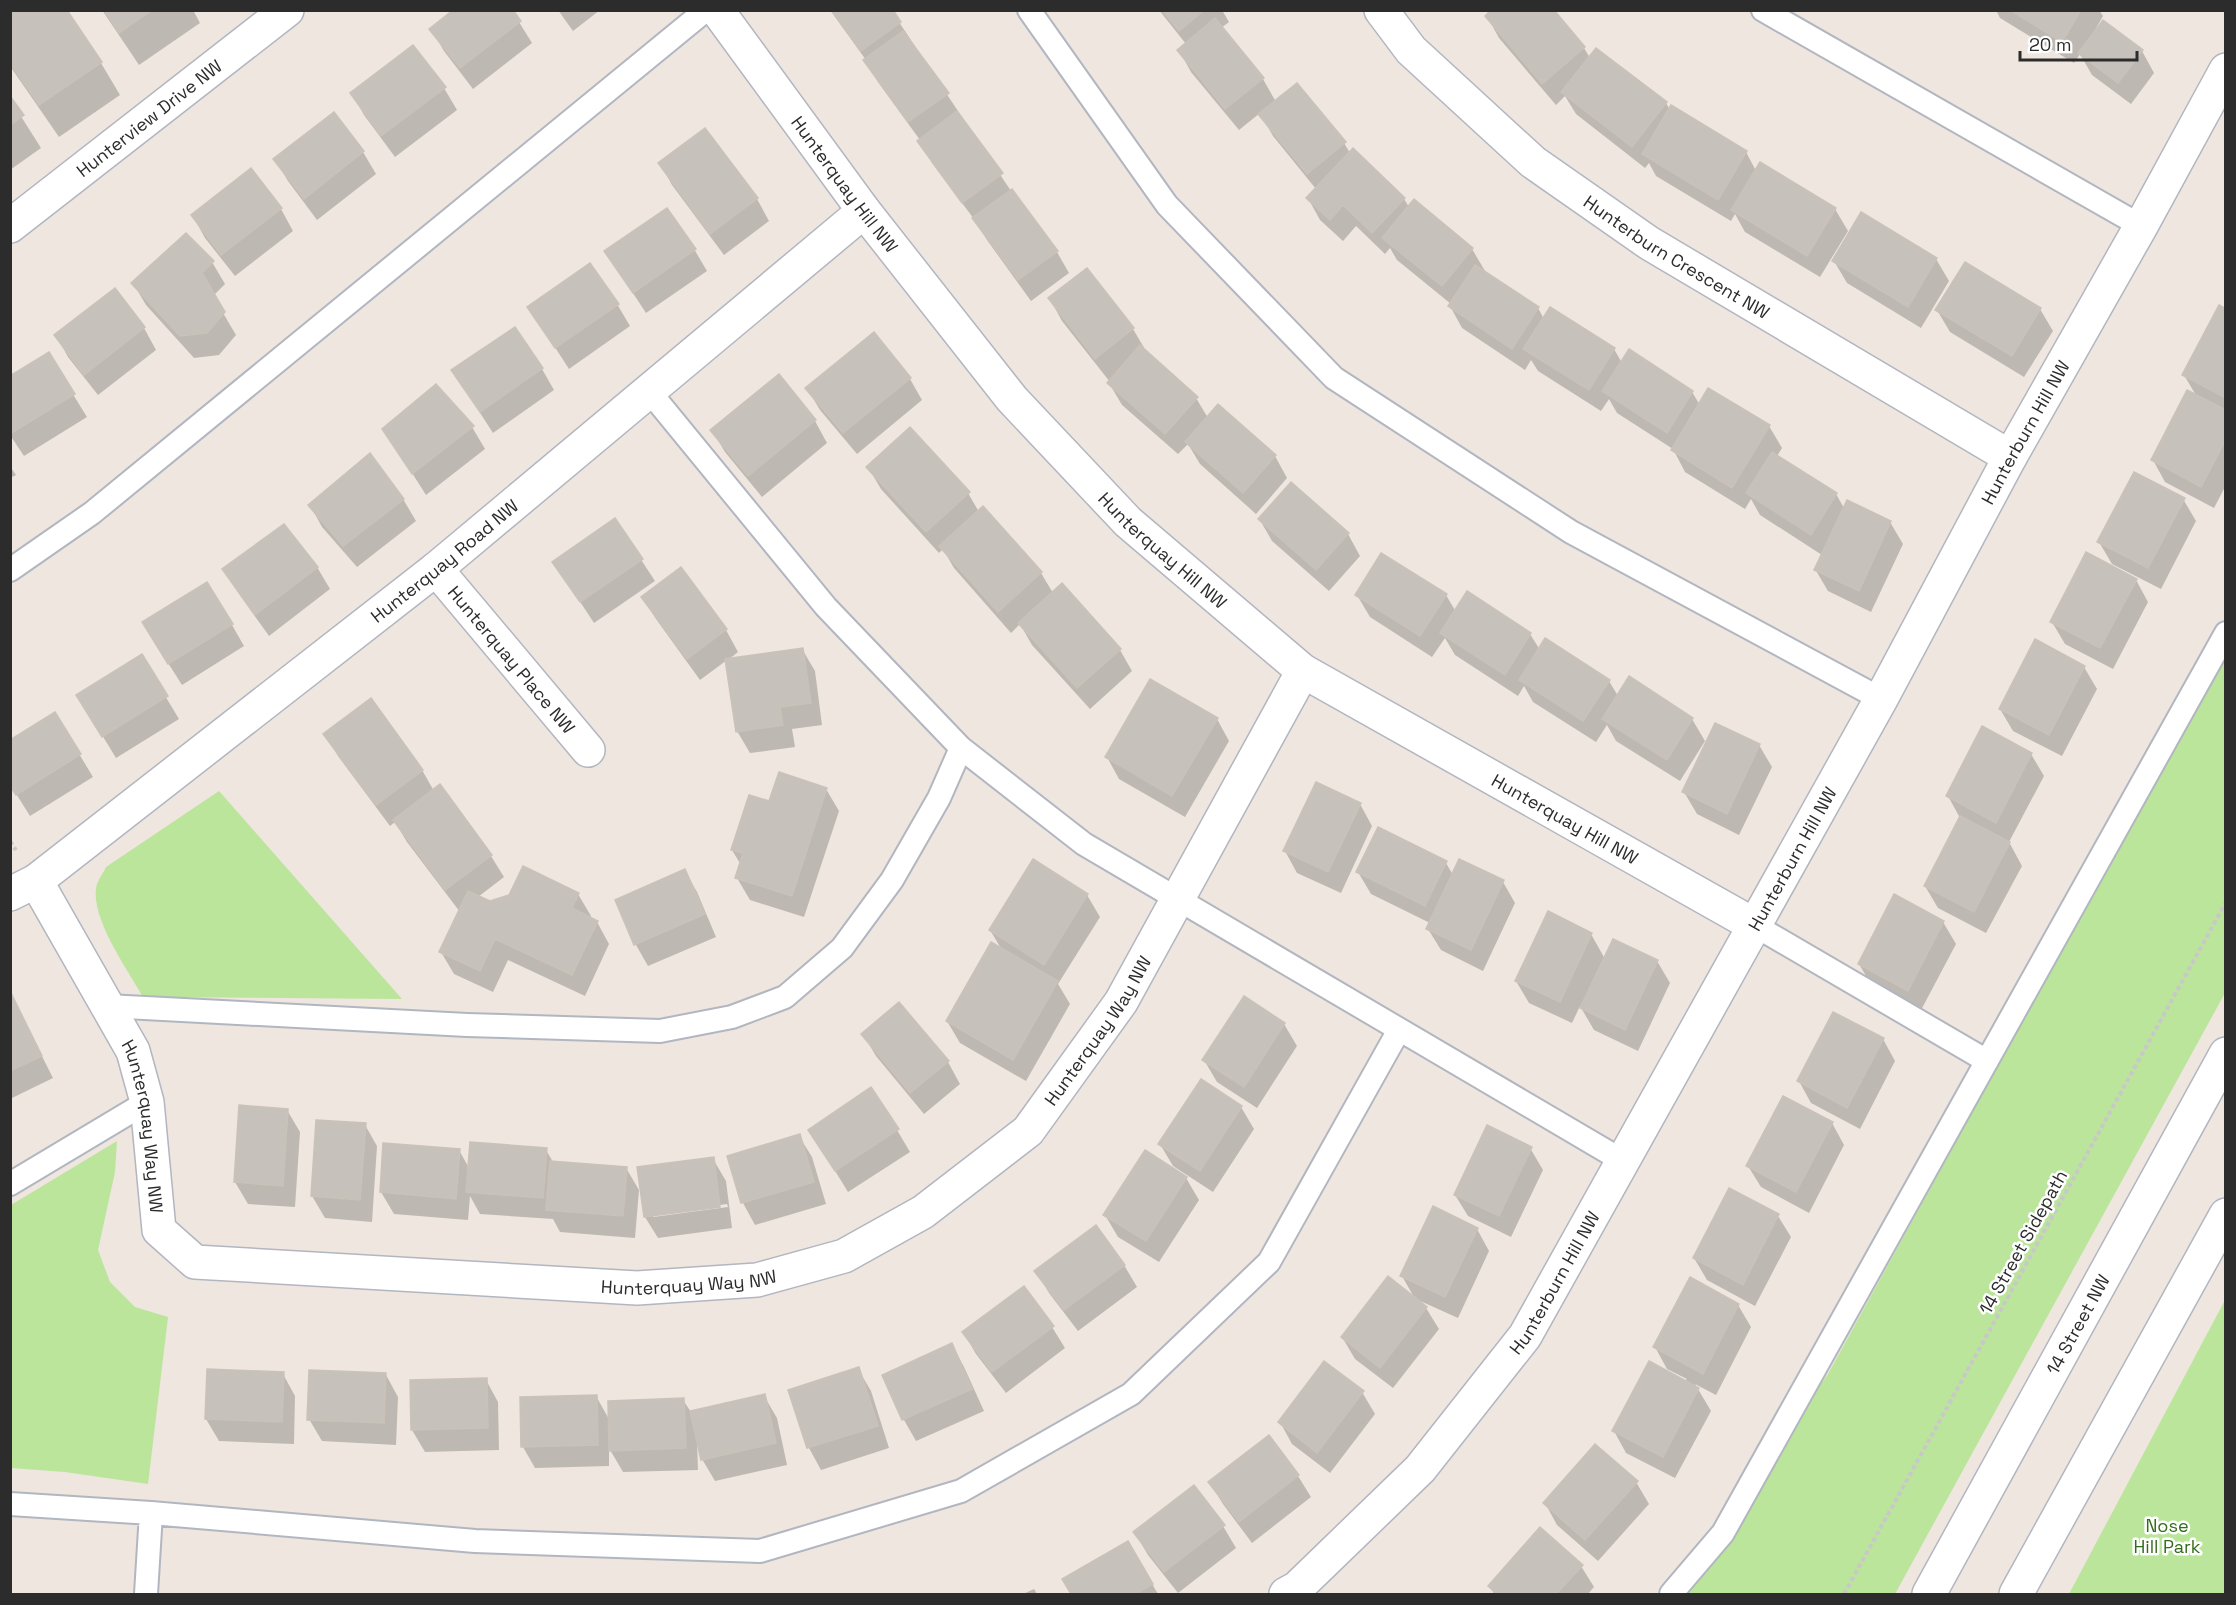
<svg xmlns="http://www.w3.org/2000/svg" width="2236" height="1605" font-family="'Space Grotesk',sans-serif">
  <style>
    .green { fill: #bbe59b }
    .shadow { fill: #0003; fill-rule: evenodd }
    .building { fill: #c6c1ba; stroke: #cac2b8; stroke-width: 1.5 }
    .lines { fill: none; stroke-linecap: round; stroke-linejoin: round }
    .service-casing { stroke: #b2b6c0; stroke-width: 26 }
    .minor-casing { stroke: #b2b6c0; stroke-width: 36 }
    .tertiary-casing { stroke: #b2b6c0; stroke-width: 36 }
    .secondary-casing { stroke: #b2b6c0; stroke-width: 36 }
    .path { stroke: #c8c8c8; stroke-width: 4; stroke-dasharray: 4.5 3; stroke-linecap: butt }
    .service { stroke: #fff; stroke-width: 22 }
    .minor { stroke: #fff; stroke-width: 33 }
    .tertiary { stroke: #fff; stroke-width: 33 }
    .secondary { stroke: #fff; stroke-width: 33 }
    .labels { text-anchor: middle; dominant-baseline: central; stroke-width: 5; stroke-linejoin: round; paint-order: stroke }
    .street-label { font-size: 18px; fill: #2c2c2c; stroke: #fff }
    .park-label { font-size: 18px; fill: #326d19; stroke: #fff }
  </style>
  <rect width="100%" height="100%" fill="#eee6df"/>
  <path class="green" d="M2225,653V993L1895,1594H1668L1828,1374Z
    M219,791L402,999L143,997C128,970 88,915 97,884C99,878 104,872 106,867Z
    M117,1141L115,1172L98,1250L110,1282L135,1307L168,1317L148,1484L65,1472L11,1468V1205Z
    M2225,1300V1594H2069Z"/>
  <path class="shadow" d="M10,10L101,63L120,95L59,137L10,66Z
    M102,10H193L200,23L139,65Z
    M558,10H600L573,31Z
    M830,10H891L1011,191L1057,252L1069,273L1031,301L987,240L977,223L932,163L920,140L878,82L866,60Z
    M1159,10H1222L1229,22L1221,28L1263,79L1276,102L1344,143L1350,153L1404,199L1409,207L1472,249L1485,271L1483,272L1538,308L1544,319L1614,349L1622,363L1692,392L1700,405L1769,426L1782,448L1777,456L1836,494L1844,508L1890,522L1903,544L1871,612L1828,591L1815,569L1822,555L1760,515L1751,499L1745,509L1685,472L1673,449L1617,413L1609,399L1601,411L1538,371L1531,360L1525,370L1462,328L1450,306L1451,304L1397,260L1390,248L1385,254L1356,226L1343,241L1320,220L1308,198L1316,189L1273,136L1260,113L1239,130L1191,72L1179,50L1186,44Z
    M1996,10H2099L2103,16L2095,30L2142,51L2154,73L2131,104L2092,75L2080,54L2074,63L2000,18Z
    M1487,16L1584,48L1590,58L1666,103L1670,110L1746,152L1756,171L1835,209L1848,231L1820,277L1745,232L1735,214L1731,221L1656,176L1649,163L1645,168L1576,114L1565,96L1556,105L1499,38Z
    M519,22L532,43L473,89L444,51L431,29Z
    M444,88L457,110L395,157L364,115L352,93Z
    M10,99L41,148L10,170Z
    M334,114L363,152L376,174L317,220L288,181L275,159Z
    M705,130L757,199L769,221L724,255L672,185L660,163Z
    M281,209L293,231L235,276L205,238L193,216Z
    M694,249L707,271L646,313L606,252Z
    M1936,259L1949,281L1921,328L1847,283L1834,261Z
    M212,262L225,284L213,296L236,335L219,355L194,358L146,305L133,283Z
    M1087,270L1133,329L1146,351L1196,398L1208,418L1275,456L1287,478L1256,514L1200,464L1188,444L1178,454L1122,405L1109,383L1110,382L1062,321L1050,299Z
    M114,290L144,328L156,350L98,395L68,357L56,335Z
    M617,304L630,326L569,369L529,307Z
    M2040,309L2053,331L2024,377L1950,332L1937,310Z
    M2226,310V485L2214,508L2165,482L2153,460L2197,397L2184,375Z
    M48,354L87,417L24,456L10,435V378Z
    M542,369L554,390L493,433L453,371Z
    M778,376L815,421L827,443L762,497L725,452L712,430Z
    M910,379L922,400L857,454L820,410L807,388Z
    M472,427L485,449L426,495L384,429Z
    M10,466L16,475L10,478Z
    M868,467L968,493L979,512L1041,573L1053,593L1120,650L1132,671L1090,709L1032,645L1020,624L1011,633L954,568L943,549L939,553L881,489Z
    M403,499L416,521L357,567L322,527L310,505Z
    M2183,499L2196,521L2161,589L2112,564L2099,542Z
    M615,520L655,581L594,623L554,562Z
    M1260,520L1348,534L1360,556L1329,591L1272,541Z
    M317,567L330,589L269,636L237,591L224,569Z
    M681,569L726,630L738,652L728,660L802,649L815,671L822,725L792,729L795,747L750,753L737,731L727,660L700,680L656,619L643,597Z
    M2136,580L2148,602L2113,669L2065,644L2052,622Z
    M1357,595H1446L1456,612L1530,634L1540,650L1609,681L1618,696L1692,719L1705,741L1680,781L1616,741L1607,725L1596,742L1533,702L1524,686L1518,696L1455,655L1445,638L1432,657L1370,617Z
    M232,625L244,646L182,685L156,644Z
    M141,656L179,719L116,758L91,717Z
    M2084,667L2097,689L2062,756L2013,731L2000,709Z
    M55,714L93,777L30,816L10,784Z
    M1217,719L1229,741L1185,817L1119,779L1107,757Z
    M325,734L422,770L434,791L440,786L491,856L504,877L478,897L490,903L578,894L591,916L590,918L597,922L609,944L585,996L508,960L493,992L454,974L441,952L460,912L407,842L395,822L390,826L338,756Z
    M1759,745L1772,767L1739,835L1697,814L1684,792Z
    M2031,754L2044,776L2009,842L2022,866L1986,933L1938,908L1925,886L1960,818L1948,796Z
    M826,789L839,811L804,917L750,900L737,878L741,865L732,850L770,803Z
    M1360,804L1372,826L1341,893L1297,873L1285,851Z
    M1446,863L1453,875L1503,882L1515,903L1483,971L1441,950L1428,929L1430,923L1371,894L1358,872Z
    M684,870L697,892L716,937L648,966L636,945L617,900Z
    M1087,895L1100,917L1058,984L1070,1004L1026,1081L960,1043L947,1021L1002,950L990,930Z
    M1943,922L1956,944L1920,1012L1872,986L1859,964Z
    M1591,934L1605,959L1657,961L1670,983L1638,1051L1594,1030L1580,1006L1572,1023L1529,1003L1516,981Z
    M10,993L53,1078L10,1099Z
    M1244,998L1284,1024L1297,1046L1257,1108L1217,1082L1204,1060Z
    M863,1034L948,1062L960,1084L924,1114L876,1056Z
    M1883,1039L1895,1061L1860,1129L1811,1103L1799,1081Z
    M1241,1107L1254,1129L1213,1192L1173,1166L1160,1144Z
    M287,1110L300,1132L295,1207L248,1204L235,1182Z
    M1832,1123L1844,1145L1809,1213L1761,1187L1748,1166Z
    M365,1125L377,1146L372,1222L325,1218L312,1196Z
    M810,1130H897L910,1152L848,1192Z
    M799,1136L812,1157L826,1204L755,1225L743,1203L729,1157Z
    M1530,1148L1543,1170L1511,1237L1468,1216L1455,1195Z
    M459,1150L469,1168L546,1150L553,1162L626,1168L639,1190L635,1238L560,1232L553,1219L480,1214L470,1196L468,1220L394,1214L381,1192Z
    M713,1159L726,1181L732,1228L658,1238L645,1217ZM727,1204L728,1207L653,1217V1214Z
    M1186,1178L1199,1200L1159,1262L1118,1237L1105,1215Z
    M1778,1216L1791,1237L1755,1306L1707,1280L1694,1258Z
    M1477,1229L1489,1251L1458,1318L1418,1300L1426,1308L1439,1329L1393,1388L1355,1359L1342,1337L1415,1299L1402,1276Z
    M1124,1265L1137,1287L1078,1331L1049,1293L1036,1271Z
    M1738,1305L1751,1327L1716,1395L1695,1384L1711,1411L1675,1478L1626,1453L1614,1431L1687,1379L1667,1369L1655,1347Z
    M1052,1327L1065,1348L1006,1393L976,1354L964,1333Z
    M952,1345L964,1367L984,1411L916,1441L904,1420L884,1376Z
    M858,1369L871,1391L889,1448L821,1470L809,1448L790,1391Z
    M283,1374L295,1396L294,1444L219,1441L206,1419Z
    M386,1375L398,1397L396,1445L322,1441L309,1419Z
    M486,1380L498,1402L499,1450L425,1452L412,1430Z
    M1362,1392L1375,1414L1330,1473L1292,1444L1280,1422Z
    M596,1396L610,1421L683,1400L691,1412L764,1396L777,1418L787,1465L715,1481L702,1459L698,1442H697L698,1470L623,1472L609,1448V1466L535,1468L523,1447Z
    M1269,1437L1298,1476L1311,1497L1252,1543L1223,1504L1210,1483Z
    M1636,1482L1649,1504L1598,1561L1557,1525L1545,1503Z
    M1223,1526L1236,1548L1178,1593L1148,1555L1135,1533Z
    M1128,1543L1158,1594H1073L1064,1580Z
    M1581,1566L1594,1587L1588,1594H1494L1490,1586Z
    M1034,1589L1037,1594H1023Z"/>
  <path class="building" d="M10,10H67L102,62L39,105L10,63Z
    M104,10H152L119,33Z
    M453,10H513L521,21L460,68L429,29Z
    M831,10H893L901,22L861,51Z
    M1162,10H1204L1179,31Z
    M1491,10H1554L1585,47L1542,84L1485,16Z
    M2010,10H2081L2062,42Z
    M1215,18L1264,78L1225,109L1177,50Z
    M2103,20L2143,50L2118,83L2078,53Z
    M903,31L949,93L908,122L863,60Z
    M413,45L446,87L381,136L350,93Z
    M1596,48L1667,102L1632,147L1561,92Z
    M1297,83L1346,142L1307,174L1258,114Z
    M10,96L24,115L10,125Z
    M1671,105L1747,151L1718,200L1642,154Z
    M957,111L1003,173L962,203L917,141Z
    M334,112L364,151L304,199L273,159Z
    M705,128L758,198L710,234L658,163Z
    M1353,148L1405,198L1372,233L1343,205L1330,220L1306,198Z
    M1760,162L1836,208L1807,256L1731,210Z
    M251,168L282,208L221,255L191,215Z
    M1012,189L1058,251L1018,280L972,218Z
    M1414,199L1473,248L1442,286L1382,238Z
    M667,208L696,249L633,293L604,251Z
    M1861,212L1937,258L1908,307L1832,261Z
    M186,233L214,261L202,273L225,312L207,333L180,336L131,283Z
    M1965,262L2041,308L2012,356L1935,310Z
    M590,263L619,304L555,348L527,307Z
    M1475,265L1539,307L1512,349L1448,306Z
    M1087,268L1134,328L1095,359L1048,298Z
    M115,288L145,327L84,375L54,335Z
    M2219,305L2226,309V398L2182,375Z
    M1550,307L1615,348L1589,390L1523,349Z
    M515,327L543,368L480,412L451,370Z
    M874,332L911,378L843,433L805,388Z
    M1140,345L1198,397L1165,434L1107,383Z
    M1629,349L1693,391L1667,433L1602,391Z
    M49,352L75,394L10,434V376Z
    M779,374L816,420L748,476L710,430Z
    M436,384L474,426L412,474L382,429Z
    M1708,388L1770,425L1732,488L1671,450Z
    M2187,390L2226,410V439L2201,487L2151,460Z
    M1218,404L1276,455L1243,493L1185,442Z
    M910,427L970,492L926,532L866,467Z
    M1772,452L1837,493L1811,535L1746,493Z
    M370,453L404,499L343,546L308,505Z
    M2134,472L2185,498L2148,568L2097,542Z
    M1291,482L1349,533L1316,570L1258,519Z
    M1847,500L1891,521L1859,591L1814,570Z
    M983,506L1042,572L998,612L939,546Z
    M615,518L643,559L580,602L552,562Z
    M284,524L318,567L255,615L222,569Z
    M2086,552L2137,579L2100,648L2050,622Z
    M1381,553L1447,594L1420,636L1355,595Z
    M681,567L727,629L687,659L641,597Z
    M207,582L233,624L168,664L142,622Z
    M1062,583L1121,649L1077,688L1018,623Z
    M1467,591L1531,633L1505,675L1440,633Z
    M1545,638L1610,680L1583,721L1519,680Z
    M2035,639L2085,666L2049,735L1999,709Z
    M803,648L811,703L780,707L783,725L736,732L725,659Z
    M142,654L168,696L102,737L76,695Z
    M1629,676L1693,718L1667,760L1602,719Z
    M1150,679L1218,718L1172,796L1105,757Z
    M371,698L423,770L376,805L323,734Z
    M55,712L81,754L16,795L10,786V740Z
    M1715,723L1760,744L1727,814L1682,792Z
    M1982,726L2032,753L1996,823L1946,796Z
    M779,772L827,788L792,896L735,878L743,853L731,850L749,795L769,801Z
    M1316,782L1361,803L1328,872L1283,851Z
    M440,784L492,855L445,890L393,820Z
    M1960,816L2010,842L1974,912L1924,886Z
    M1378,827L1447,861L1425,906L1356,872Z
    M1033,859L1088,894L1044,965L989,930Z
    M1459,859L1504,880L1471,950L1426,929Z
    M523,866L579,893L572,908L598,921L572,975L495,939L480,971L439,952L468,891L490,901L509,895Z
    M685,869L705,914L634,945L615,900Z
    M1894,894L1944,921L1908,991L1858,964Z
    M1548,911L1592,933L1560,1002L1515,981Z
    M1613,939L1658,960L1625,1030L1580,1008Z
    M991,942L1058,981L1013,1060L946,1021Z
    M10,991L42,1056L10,1071Z
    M1244,996L1285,1023L1244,1087L1202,1060Z
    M899,1002L949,1061L910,1093L861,1034Z
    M1833,1012L1884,1038L1847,1108L1797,1081Z
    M1201,1079L1242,1106L1200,1171L1158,1144Z
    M871,1087L899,1129L835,1171L808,1130Z
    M1783,1096L1833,1122L1796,1192L1746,1166Z
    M239,1105L288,1109L283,1186L234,1182Z
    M316,1120L366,1123L360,1200L311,1196Z
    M1487,1125L1532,1147L1499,1216L1454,1195Z
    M800,1134L814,1182L741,1203L727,1156Z
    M470,1142L547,1148L543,1198L466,1192Z
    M383,1143L460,1149L456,1199L380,1192Z
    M1145,1150L1187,1177L1146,1241L1103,1215Z
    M714,1157L720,1207L644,1217L637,1167Z
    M550,1161L627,1167L623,1216L546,1210Z
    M1729,1188L1779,1214L1743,1285L1693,1258Z
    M1433,1206L1478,1228L1445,1297L1400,1276Z
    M1096,1225L1125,1265L1064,1310L1034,1271Z
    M1388,1276L1427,1307L1380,1368L1341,1337Z
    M1690,1277L1739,1304L1703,1374L1653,1347Z
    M1024,1286L1054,1326L992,1372L962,1332Z
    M952,1343L972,1389L902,1420L882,1375Z
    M1324,1361L1364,1391L1317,1453L1278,1422Z
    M1649,1361L1699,1388L1663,1457L1612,1431Z
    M859,1367L878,1426L807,1448L788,1390Z
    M207,1369L284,1372L282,1422L205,1419Z
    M309,1370L386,1373L384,1423L307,1420Z
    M487,1378L488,1428L411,1430L410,1380Z
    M765,1394L776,1443L701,1460L690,1411Z
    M597,1395L598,1445L521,1447L520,1397Z
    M684,1398L686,1448L609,1451L608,1401Z
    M1269,1435L1299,1475L1239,1522L1208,1482Z
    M1595,1444L1638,1481L1585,1540L1543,1503Z
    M1194,1485L1225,1525L1164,1572L1133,1532Z
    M1540,1527L1583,1565L1556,1594H1497L1488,1586Z
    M1128,1541L1153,1584L1135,1594H1071L1062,1579Z"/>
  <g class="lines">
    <defs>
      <path id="service" d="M1029,10L1167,205L1334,378L1571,532L1881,699
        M1763,10L2141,226
        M649,391L826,607L961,748L1084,844L1623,1161
        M10,570L92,513L706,10
        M1754,925L1987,1061
        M107,1006L467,1025L660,1031L732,1017L785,997L842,948L892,880L939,798L961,748
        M10,1184L147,1102
        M10,1504L151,1513L475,1541L760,1551L961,1491L1131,1394L1269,1262L1399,1030
        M146,1594L151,1513
        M1671,1594L1723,1533L2226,633"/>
      <g id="minor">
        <path id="s1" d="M717,10L864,211L1012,399L1128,522L1303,671L1754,925"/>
        <path id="s2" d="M1381,10L1411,50L1533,162L1649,243L2010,457"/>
        <path id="s3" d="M436,569L588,750"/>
        <path id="s4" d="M36,881L133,1051L147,1102L159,1230L195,1262L637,1288L757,1280L844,1256L923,1212L1028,1131L1121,1002L1303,671"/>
        <path id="s5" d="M10,894L36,881L436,569L864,211"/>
        <path id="s6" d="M1286,1594L1297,1588L1420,1469L1525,1336L1881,699L2010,457L2141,226L2226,70"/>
      </g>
      <g id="tertiary">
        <path id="s7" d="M10,226L287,10"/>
      </g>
      <g id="secondary">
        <path id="s8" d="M1929,1594L2226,1054"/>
        <path d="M2016,1594L2226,1215"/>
      </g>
    </defs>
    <use href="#service" class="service-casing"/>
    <use href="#minor" class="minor-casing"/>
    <use href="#tertiary" class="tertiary-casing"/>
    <use href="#secondary" class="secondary-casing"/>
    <path class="path" d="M10,841L16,850
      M1844,1594L2226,902"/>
    <use href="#service" class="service"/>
    <use href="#minor" class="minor"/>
    <use href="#tertiary" class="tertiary"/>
    <use href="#secondary" class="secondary"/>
  </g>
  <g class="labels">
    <g class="street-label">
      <text stroke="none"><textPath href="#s7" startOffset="176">Hunterview Drive NW</textPath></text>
      <text stroke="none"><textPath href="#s1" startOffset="216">Hunterquay Hill NW</textPath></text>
      <text stroke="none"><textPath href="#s2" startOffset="388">Hunterburn Crescent NW</textPath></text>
      <text stroke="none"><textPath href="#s6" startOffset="1386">Hunterburn Hill NW</textPath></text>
      <text stroke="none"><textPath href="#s1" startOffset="702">Hunterquay Hill NW</textPath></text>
      <text stroke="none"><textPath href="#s5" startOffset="548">Hunterquay Road NW</textPath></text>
      <text stroke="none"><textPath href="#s3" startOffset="118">Hunterquay Place NW</textPath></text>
      <text stroke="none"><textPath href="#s1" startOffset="1188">Hunterquay Hill NW</textPath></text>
      <text stroke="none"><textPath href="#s6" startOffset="900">Hunterburn Hill NW</textPath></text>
      <text stroke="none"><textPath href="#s4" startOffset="1424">Hunterquay Way NW</textPath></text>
      <text stroke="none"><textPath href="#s4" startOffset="272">Hunterquay Way NW</textPath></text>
      <text transform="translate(2023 1242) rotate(-61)">14 Street Sidepath</text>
      <text stroke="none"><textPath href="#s4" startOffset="920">Hunterquay Way NW</textPath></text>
      <text stroke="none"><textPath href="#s6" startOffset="414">Hunterburn Hill NW</textPath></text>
      <text stroke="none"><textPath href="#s8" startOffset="308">14 Street NW</textPath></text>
    </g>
    <g class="park-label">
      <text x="2167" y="1525">Nose<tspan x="2167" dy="21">Hill Park</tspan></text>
    </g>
  </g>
  <rect width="2236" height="1605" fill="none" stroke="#2c2c2c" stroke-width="24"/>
  <path d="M2020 51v9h117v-9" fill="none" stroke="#2c2c2c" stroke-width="3"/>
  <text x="2029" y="51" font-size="18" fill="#2c2c2c" stroke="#ffffff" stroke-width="4.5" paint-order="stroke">20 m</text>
</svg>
